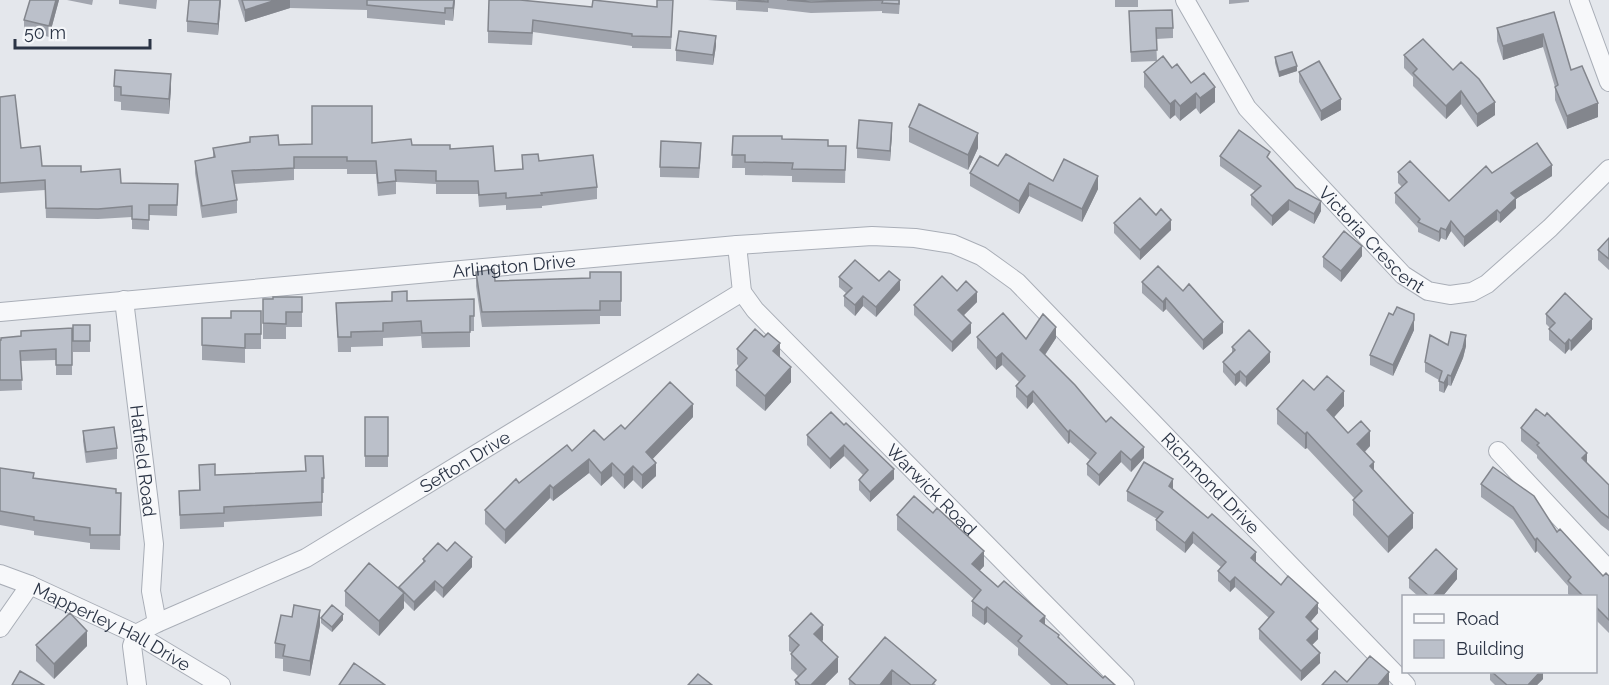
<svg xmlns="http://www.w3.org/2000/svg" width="1609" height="685" font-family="Raleway,sans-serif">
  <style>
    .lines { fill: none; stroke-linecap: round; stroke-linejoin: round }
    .minor-casing { stroke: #a9aeb7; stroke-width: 20 }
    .minor { stroke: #f7f8fa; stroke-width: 18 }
    .wall { fill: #a1a5ae }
    .shaded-wall { fill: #83868d }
    .building { fill: #bbc0ca; stroke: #83868d; stroke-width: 1.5 }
    .labels { text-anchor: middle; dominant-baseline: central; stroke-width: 4.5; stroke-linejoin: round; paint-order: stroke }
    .street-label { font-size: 18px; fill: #2b3445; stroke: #f4f6f9 }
  </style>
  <rect width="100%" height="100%" fill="#e4e7ec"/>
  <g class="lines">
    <defs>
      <g id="minor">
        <path id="s1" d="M1185,0L1247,108L1403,275L1428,291L1450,295L1472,292L1487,284L1550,228L1609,169"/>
        <path d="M1579,0L1609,82"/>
        <path id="s2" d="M742,292L755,310L1125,685"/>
        <path id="s3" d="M124,300L154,544L151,591L157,623"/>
        <path id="s4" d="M0,312L737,245L872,236L915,238L953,244L981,256L1017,282L1406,685"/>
        <path d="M1498,451L1609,570"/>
        <path id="s5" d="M0,574L30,585L136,634L221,685"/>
        <path d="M0,628L30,585"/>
        <path id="s6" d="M137,685L132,646L136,634L157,623L306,558L742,292L737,245"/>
      </g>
    </defs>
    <use href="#minor" class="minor-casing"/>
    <use href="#minor" class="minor"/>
  </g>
  <path class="wall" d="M30,0H59L49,37L24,30V20Z
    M67,0H93L92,5Z
    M119,0H157L156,9L119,4Z
    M221,0L218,35L187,32V21Z
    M238,0H455L453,21L445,20V25L367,18V10L290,8L245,22Z
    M673,0L671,49L632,48V46L533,32L532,45L488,43V31L592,7H657Z
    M708,0H900L899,14L882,13V11L811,13L768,8V12L736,10V2Z
    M1115,0H1138V7H1115Z
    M1229,0H1249V2L1229,4Z
    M1129,11L1173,28V38L1156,39L1157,61L1131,62Z
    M1554,12L1571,70L1598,117L1567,129L1555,100V87L1543,47L1503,60L1497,41V28Z
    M716,46L713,65L676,61V50Z
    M1404,55L1453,70L1495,115L1477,127L1461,104L1446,119L1413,86V77L1404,68Z
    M1275,57L1297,71L1279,77L1275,63Z
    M1172,68L1191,83L1215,102L1200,114L1196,108L1180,121L1175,115L1170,119L1144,87V72Z
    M1299,72L1341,110L1321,121L1299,82Z
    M114,86L171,89L169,114L121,110V102L114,101Z
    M0,97L21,148L42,166L81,172L121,183L178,184L177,216L149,215V230L132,229V217L98,219L46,218L45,190L0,193Z
    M909,127L978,148L968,170L909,142Z
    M892,133L890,161L857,158V148Z
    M733,136L782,139L828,146H846L845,183L792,182V176L745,175V168H732Z
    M372,143L412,145L450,149L495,171L522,169V155L597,187V199L542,206V208L506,210V205L479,207L478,194H436V184L396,182V194L378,196L376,174H347V169H294V180L234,184L237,200V213L202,218L195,173V161L213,158V148L279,145Z
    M701,153L699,178L660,177V167Z
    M1220,156L1270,161L1296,188L1321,211L1314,224L1289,210L1272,226L1251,205V195L1255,191L1220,166Z
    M998,166L1053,181L1098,189L1082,222L1029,196L1019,214L970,186V173Z
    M1398,172L1449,201L1492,173L1552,176L1516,199V208L1500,223L1497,220L1464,247L1451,231L1446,240L1441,238L1439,242L1418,232V228L1395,203V193L1402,187L1398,183Z
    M1156,215L1171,230L1140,260L1114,233V223Z
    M1609,238V270L1598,260V250Z
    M1362,256L1341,282L1323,267V257Z
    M476,272L495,281L590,278L621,272V316H600V324L482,327L476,286Z
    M839,277L879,281L900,290L876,317L863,306L855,316L844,306V296L846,293L839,287Z
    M1142,282L1223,333L1203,350L1166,309L1163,312L1142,293Z
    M957,291L977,302L964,315L971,333L952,352L914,315V305Z
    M302,297V327H286V339H263V299Z
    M474,299V331H470V347L422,348L421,336L383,338V346L351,347V352H338L336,303Z
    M261,311V349H245V363L202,360V318H231Z
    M1546,314L1592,329L1571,351L1569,349L1565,354L1549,340V329L1550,328L1546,324Z
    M1393,315L1414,330L1393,376L1370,365V355Z
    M73,325H90V352H73Z
    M72,328V375H56V360L21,361L22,390L0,391V340Z
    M977,337L1026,339L1056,338L1045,355L1106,422L1144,458L1131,472L1121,462L1099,486L1087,475V464L1090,460L1070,442L1068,444L1033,402L1027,409L1016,397V386L1019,382L1002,365L996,370L977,348Z
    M1448,345L1466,346L1463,358L1451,386L1448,385L1444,393L1439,391V380L1425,372V362Z
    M1232,347L1270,362L1246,387L1240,381L1235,386L1223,372V362L1232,353Z
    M737,349L780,357L791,382L765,411L736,386V370L739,367L737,364Z
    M1314,390L1344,406L1334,417L1348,433L1370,446L1365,452L1374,470L1413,528L1388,553L1353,515V500L1355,499L1307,448L1305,449L1277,424V409Z
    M831,412L894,479L870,502L859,490V480L863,475L844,456L830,469L807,445V435Z
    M365,417H388V467H365Z
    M693,417L652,459L656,476L642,489L633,480L624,489L612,476L601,486L589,473L553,501L550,498L505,544L485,524V510L519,483L572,451L604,440L625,429Z
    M1521,428L1587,463L1609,485V531L1601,525L1537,458V455L1521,441Z
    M83,431L117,448V459L86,463L83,441Z
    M199,465L215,475L324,478V493H322V516L224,522V527L180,529L179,491L199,490Z
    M0,468L34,478L121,493L120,550L90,549V543L34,535V531L0,525Z
    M1481,484L1557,532L1603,576H1609V633L1596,620V597H1571L1568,594V586L1537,551L1535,553L1513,520L1481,497Z
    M1173,489L1281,585L1318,613L1310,622L1318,639L1312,645L1320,663L1301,681L1259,639V629L1269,618L1235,587L1230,592L1218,581V571L1221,567L1193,543L1185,553L1156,530V520L1157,519L1127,501V491Z
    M897,515L984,566L979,571L1045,625L1103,678L1115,685H1051L1018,655V648L987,622L984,625L972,616V601L974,599L897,530Z
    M447,551L472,567L443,598L435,590L414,611L404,601V608L379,636L345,606V591L399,588V587L423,562V559Z
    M1409,578L1457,579L1442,597H1419L1409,588Z
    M321,618L343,620L332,632L321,623Z
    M320,625L310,676L283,671V659L275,658V643Z
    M789,636L823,640L822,641L838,672L825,685H795V680L798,676L791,669V654L792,653L789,651Z
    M885,637L936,685H849V679Z
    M36,645L87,646L54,679L36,661Z
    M1490,672H1543V679L1537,685H1495L1490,680Z"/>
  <path class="shaded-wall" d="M56,0H59L49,37V26Z
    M220,0H221L218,35V24Z
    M276,0H290V8L245,22V10Z
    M454,0H455L453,21V8Z
    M1543,34V47L1503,60V46Z
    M716,36V46L713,65V55Z
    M1297,66V71L1279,77V72Z
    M171,74V89L169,114V99Z
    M1215,87V102L1200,114V98Z
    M1461,91V104L1446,119V106Z
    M1196,93V108L1180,121V106Z
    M1341,99V110L1321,121V111Z
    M1175,100V115L1170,119V104Z
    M1495,102V115L1477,127V114Z
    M1598,103V117L1567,129V116Z
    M892,123V133L890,161V151Z
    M978,133V148L968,170V155Z
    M1552,165V176L1516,199V208L1500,223V213L1511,193Z
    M1098,176V189L1082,222V209Z
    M1029,183V196L1019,214V201Z
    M1289,200V210L1272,226V216Z
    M1321,201V211L1314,224V214Z
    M1497,210V220L1464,247V237Z
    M1171,220V230L1140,260V250Z
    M1451,221V231L1446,240V230Z
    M1441,228V238L1439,242V232Z
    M1362,246V256L1341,282V271Z
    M900,280V290L876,317V307Z
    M977,292V302L958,321V310Z
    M863,296V306L855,316V305Z
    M1166,298V309L1163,312V302Z
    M1592,319V329L1571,351V341Z
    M1414,320V330L1393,376V365Z
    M1223,322V333L1203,350V340Z
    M971,323V333L952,352V342Z
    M1056,327V338L1040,362V350Z
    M1466,335V346L1463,358L1451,386V376Z
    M1569,339V349L1565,354V344Z
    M780,343V358L773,351Z
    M1270,352V362L1246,387V377Z
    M1002,353V365L996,370V358Z
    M791,367V382L765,411V396Z
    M1240,371V381L1235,386V375Z
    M1448,375V385L1444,393V383Z
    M1033,391V402L1027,409V397Z
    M1344,391V406L1327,425V410Z
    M693,404V417L646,466V452Z
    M1070,430V442L1068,444V432Z
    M1370,431V446L1357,459V444Z
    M1307,432V448L1305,449V434Z
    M844,445V456L830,469V459Z
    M1144,447V458L1131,472V460Z
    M1121,451V462L1099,486V475Z
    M1587,453V467L1582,458Z
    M589,459V473L553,501V488Z
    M1374,462V477L1370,466Z
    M612,463V476L601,486V473Z
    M656,463V476L642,489V475Z
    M633,466V480L624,489V475Z
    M894,469V479L870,502V492Z
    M1173,479V489L1169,486Z
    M550,485V498L505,544V530Z
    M1413,513V528L1388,553V537Z
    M1193,532V543L1185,553V543Z
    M1537,538V551L1535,553V540Z
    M984,551V566L972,579V564Z
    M1256,552V562L1251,558Z
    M472,557V567L443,598V588Z
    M1457,569V579L1442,597H1432Z
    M1235,577V587L1230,592V582Z
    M435,581V590L414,611V602Z
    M404,593V608L379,636V621Z
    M1318,603V613L1306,627V617Z
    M987,607V622L984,625V610Z
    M320,610V625L310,676V661Z
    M343,614V620L332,632V627Z
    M1045,616V631L1040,621Z
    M823,625V640L814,649V634Z
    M1318,629V639L1307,650V640Z
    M87,631V646L54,679V664Z
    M1320,653V663L1301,681V671Z
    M838,657V672L825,685H811Z
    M892,670V685H880Z
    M1389,672V685H1378Z
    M1540,672H1543V679L1537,685H1528Z"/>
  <path class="building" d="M30,0H56L49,26L24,20Z
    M189,0H220L218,24L187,21Z
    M242,0H276L245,10Z
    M367,0H454L453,8H445V13L367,5Z
    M489,0H520L592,7L593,0L657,7V0H673L671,37L632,36V34L533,20L532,33L488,31Z
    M738,0H768V2Z
    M787,0H899V4L882,3L883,0L811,2Z
    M1172,10L1173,28H1156L1157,50L1131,52L1129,11Z
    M1554,12L1571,70L1582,66L1598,103L1567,116L1555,87L1558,85L1543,34L1503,46L1497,28Z
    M679,31L716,36L713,55L676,50Z
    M1423,39L1453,70L1461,62L1479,79L1495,102L1477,114L1461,91L1446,106L1413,73L1417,69L1404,55Z
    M1292,52L1297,66L1279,72L1275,57Z
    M1163,56L1172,68L1177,64L1191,83L1204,73L1215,87L1200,98L1196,93L1180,106L1175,100L1170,104L1144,72Z
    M1319,61L1341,99L1321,111L1299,72Z
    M115,70L171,74L169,99L121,95V87L114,86Z
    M15,95L21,148L40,146L42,166H81V172L120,169L121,183L178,184L177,205H149V220L132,219V206L98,209L46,208L45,180L0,183V97Z
    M919,104L978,133L968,155L909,127Z
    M312,106H372V143L411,139L412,145H450V149L493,146L495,171L523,169L522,155L538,154L539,161L593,155L597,187L541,193L542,195L506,198V193L479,195L478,181H436V171L395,170L396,181L378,183L376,161H347V157H294V168L232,171L237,200L202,206L195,161L215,157L213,148L250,142V137L278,135L279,145L312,144Z
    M859,120L892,123L890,151L857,148Z
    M1239,130L1270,152L1267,157L1296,188L1321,201L1314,214L1289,200L1272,216L1251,195L1261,186L1220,156Z
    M733,136H782V139L828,140V146H846L845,170L792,169L793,163L745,162V155H732Z
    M661,141L701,143L699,168L660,167Z
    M1537,143L1552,165L1511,193L1516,198L1500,213L1497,210L1464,237L1451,221L1446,230L1441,228L1439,232L1418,222L1420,219L1395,193L1407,182L1398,172L1410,161L1449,201L1486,166L1492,173Z
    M1006,154L1053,181L1064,159L1098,176L1082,209L1029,183L1019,201L970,173L980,156L998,166Z
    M1140,198L1156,215L1161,209L1171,220L1140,250L1114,223Z
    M1344,231L1362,246L1341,271L1323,257Z
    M1609,238V259L1598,250Z
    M855,260L879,281L889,271L900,280L876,307L863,296L855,305L844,296L852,288L839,277Z
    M1158,266L1183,291L1189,284L1223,322L1203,340L1166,298L1163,302L1142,282Z
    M494,269L495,281L590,278V272H621V301H600V310L482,312L476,272Z
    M942,276L957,291L966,281L977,292L958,310L971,323L952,342L914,305Z
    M407,291V301L474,299V316H470V332L422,333L421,321L383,323V331L351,332V337H338L336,303L392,301V292Z
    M1565,293L1592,319L1571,341L1569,339L1565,344L1549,329L1555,323L1546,314Z
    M273,297H302V312H286V324L263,323V299H273Z
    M1397,307L1414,314V320L1393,365L1370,355L1389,313L1393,315Z
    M231,311H261V334H245V348L202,345V318H231Z
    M1003,313L1026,339L1043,314L1056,327L1040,350L1075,385L1106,422L1111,417L1144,447L1131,460L1121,451L1099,475L1087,464L1096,453L1070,430L1068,432L1033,391L1027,397L1016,386L1025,376L1002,353L996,358L977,337Z
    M73,325H90V341H73Z
    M72,328V365H56V349L20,351L22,380H0V340H1V338L21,336V331Z
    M755,329L764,337L768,333L780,343L773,351L791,367L765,396L736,370L747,358L737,349Z
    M1249,330L1270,352L1246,377L1240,371L1235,375L1223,362L1235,350L1232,347Z
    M1451,332L1466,335L1463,348L1451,376L1448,375L1444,383L1439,381L1442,371L1425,362L1430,335L1448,345Z
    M1327,376L1344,391L1327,410L1348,433L1361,421L1370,431L1357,444L1374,462L1370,466L1413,513L1388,537L1353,500L1362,491L1307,432L1305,434L1277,409L1303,380L1314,390Z
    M670,382L693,404L646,452L656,463L642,475L633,466L624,475L612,463L601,473L589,459L553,488L550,485L505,530L485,510L516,479L519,483L567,445L572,451L594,430L604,440L621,425L625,429Z
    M1536,409L1545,416L1547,413L1587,453L1582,458L1609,485V518L1601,512L1537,445L1539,443L1521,428Z
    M831,412L844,425L846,423L894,469L870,492L859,480L868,470L844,445L830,459L807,435Z
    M365,417H388V456H365Z
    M114,427L117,448L86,452L83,431Z
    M305,456H323L324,478H322V502L224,507V513L180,515L179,491L200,490L199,465L215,464V475L306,471Z
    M1144,462L1173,479L1169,486L1208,518L1212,514L1256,552L1251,558L1281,585L1288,576L1318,603L1306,617L1318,629L1307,640L1320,653L1301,671L1259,629L1274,612L1235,577L1230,582L1218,571L1226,562L1193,532L1185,543L1156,520L1163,512L1127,491Z
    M1493,467L1534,496L1557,532L1560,529L1603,576L1606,573L1609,576V620L1596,607V597H1584L1568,581L1571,577L1537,538L1535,540L1513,507L1481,484Z
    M0,468L34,473L33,478L116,489V493H121L120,535H90V528L34,520V517L0,511Z
    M914,496L933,513L937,508L984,551L972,564L998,587L1004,581L1045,616L1040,621L1059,635L1058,637L1103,678L1105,676L1115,685H1068L1018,641L1022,636L987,607L984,610L972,601L981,590L897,515Z
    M455,542L472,557L443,588L435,581L414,602L399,587L425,561L423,559L438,543L447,551Z
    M1436,549L1457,569L1432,597H1430L1409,578Z
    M369,563L404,593L379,621L345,591Z
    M294,605L320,610L310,661L283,656L285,645L275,643L281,615L292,617Z
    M332,605L343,614L332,627L321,618Z
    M70,613L87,631L54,664L36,645Z
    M811,613L823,625L814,634L838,657L811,685H800L795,680L806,669L791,654L799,645L789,636Z
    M885,637L936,680L932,685H911L892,670L880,685H856L849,679Z
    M1370,656L1389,672L1378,685H1322L1335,671L1347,682Z
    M354,663L385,685H339Z
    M20,671L44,685H12Z
    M1492,672H1540L1528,685H1507Z
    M698,674L712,685H688Z"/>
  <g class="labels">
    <g class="street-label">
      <text stroke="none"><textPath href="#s1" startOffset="306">Victoria Crescent</textPath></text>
      <text stroke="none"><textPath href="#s4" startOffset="516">Arlington Drive</textPath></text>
      <text stroke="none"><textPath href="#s3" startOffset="162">Hatfield Road</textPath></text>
      <text stroke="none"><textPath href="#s6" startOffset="424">Sefton Drive</textPath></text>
      <text stroke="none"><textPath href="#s4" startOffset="1311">Richmond Drive</textPath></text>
      <text stroke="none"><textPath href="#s2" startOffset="274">Warwick Road</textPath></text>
      <text stroke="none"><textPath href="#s5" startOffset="124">Mapperley Hall Drive</textPath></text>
    </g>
  </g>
  <rect x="1402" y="595" width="195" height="78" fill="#f4f6f9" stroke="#a4a8b1" stroke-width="1.5"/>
  <rect x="1414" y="614" width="30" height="9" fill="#f7f8fa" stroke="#a4a8b1" stroke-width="1.5"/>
  <text x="1456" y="625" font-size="18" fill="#2b3445">Road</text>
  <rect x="1414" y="640" width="30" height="18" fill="#bbc0ca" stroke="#a4a8b1" stroke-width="1.5"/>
  <text x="1456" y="655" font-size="18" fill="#2b3445">Building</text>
  <path d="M15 39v9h135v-9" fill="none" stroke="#2b3445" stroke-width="3"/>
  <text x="24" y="39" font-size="18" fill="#2b3445" stroke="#f4f6f9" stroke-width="4.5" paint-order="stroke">50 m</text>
</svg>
